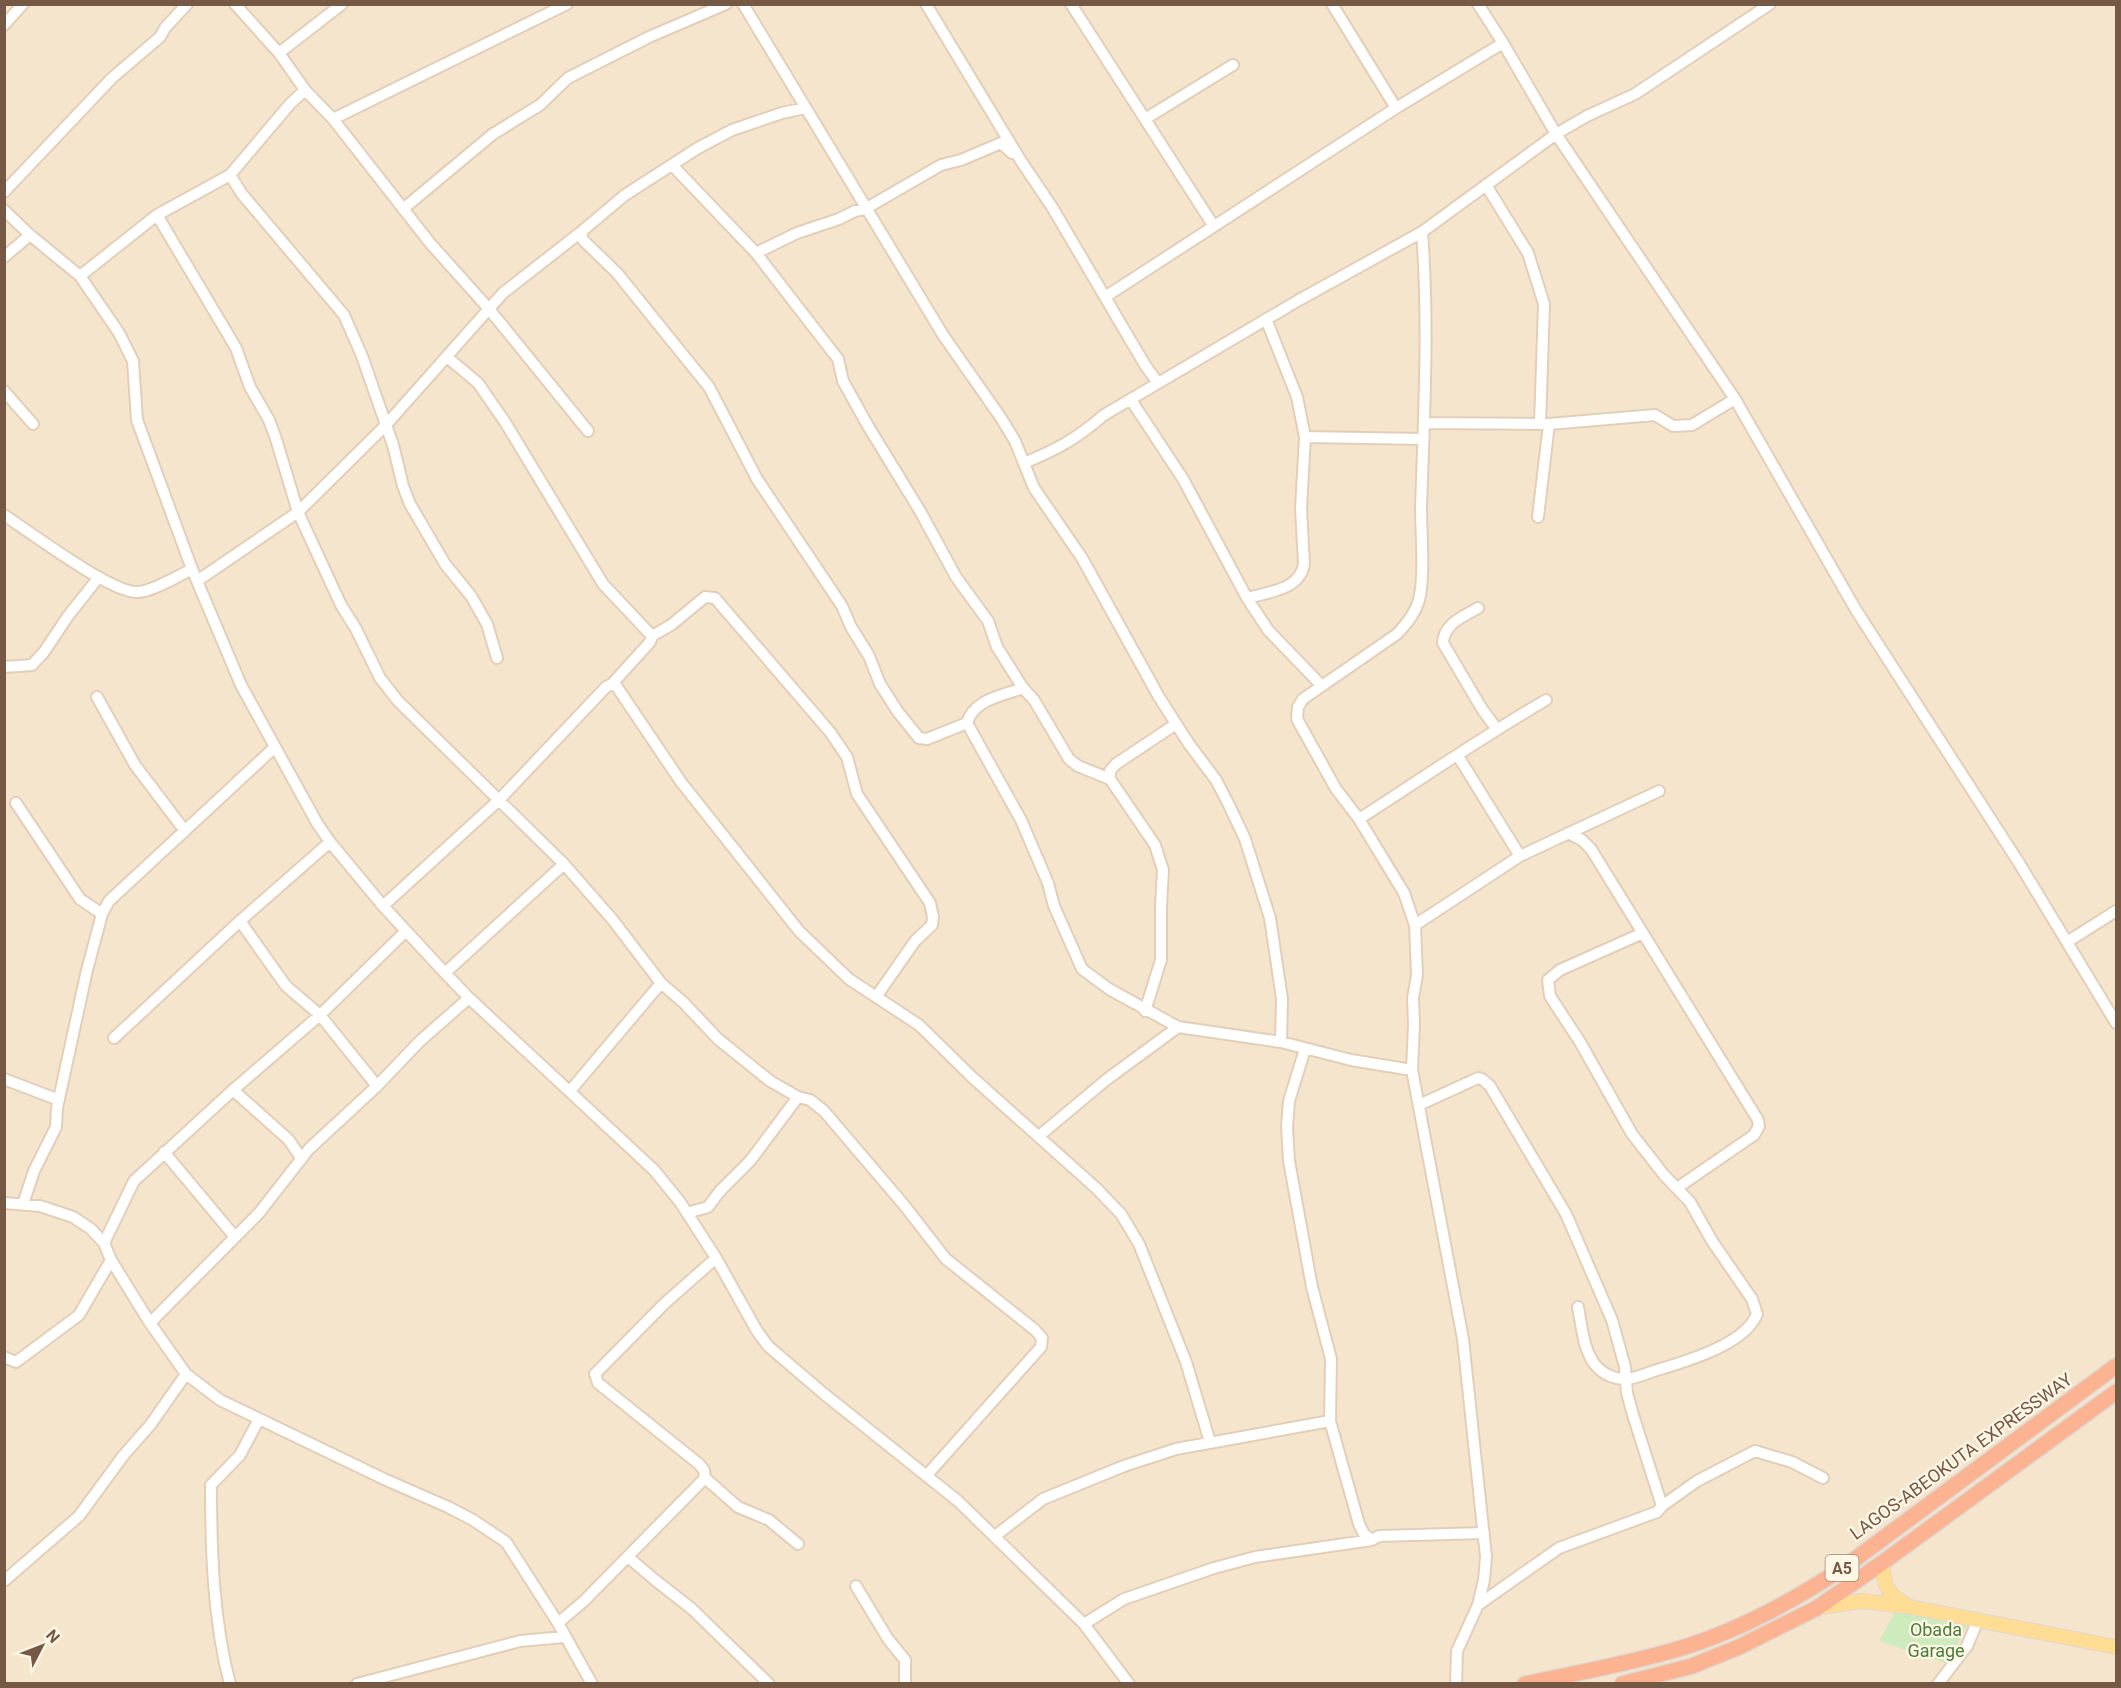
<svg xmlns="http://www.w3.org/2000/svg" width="2121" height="1688" font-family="Roboto,sans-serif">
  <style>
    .residential { fill: #f6e5cd }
    .green { fill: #cdebbd }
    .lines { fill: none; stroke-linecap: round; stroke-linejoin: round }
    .minor-casing { stroke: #e2cfba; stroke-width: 14 }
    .major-casing { stroke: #ded7d2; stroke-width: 16 }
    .highway-casing { stroke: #ded7d2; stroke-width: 18 }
    .minor { stroke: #fff; stroke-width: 10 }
    .major { stroke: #ffdd94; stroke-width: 14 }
    .highway { stroke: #fcb391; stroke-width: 15 }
    .labels { text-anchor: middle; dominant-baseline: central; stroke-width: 4.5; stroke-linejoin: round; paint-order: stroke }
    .shield { fill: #fff7e6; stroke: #9e8875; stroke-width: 1.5 }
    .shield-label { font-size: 16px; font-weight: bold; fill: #755945 }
    .street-label { font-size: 18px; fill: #755945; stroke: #fff7e6 }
    .park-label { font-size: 18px; fill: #4c7c3c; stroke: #fff7e6 }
  </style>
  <rect width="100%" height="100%" fill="#fef3df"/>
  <path class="residential" d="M5,5H2116V1683H5Z"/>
  <path class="green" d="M1896,1610L1967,1625L1948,1664L1879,1641Z"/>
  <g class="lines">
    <defs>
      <path id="minor" d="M235,4L279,53L305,90L333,119L430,243L489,309L588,431
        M743,4L943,335L1001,418L1015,441L1034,488L1082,558L1159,697L1189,744L1216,780L1229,805L1245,839L1270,918L1282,999L1281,1042
        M926,4L1021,161L1052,207L1145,365L1158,383
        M1071,4L1213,225
        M1332,4L1396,108
        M1478,4L1503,43L1556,134L1735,399L1856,610L2019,863L2116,1023
        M4,25L23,4
        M279,53L342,4
        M333,119L567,4
        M1145,119L1233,65
        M672,165L756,253L838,359L843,381L868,426L920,511L956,577L988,621L997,647L1023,688C1002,696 974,699 967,723L1021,820L1048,883L1054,906L1082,969L1109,989L1178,1027L1281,1042L1351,1060L1412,1070
        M230,175L242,194L344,315L362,356L393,445L403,486L410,504L445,564L471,596L487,624L497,658
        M1486,185L1528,253L1544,304L1540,424
        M4,192L112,78L160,37L165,28L187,4
        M403,209L493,134L540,105L568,78L649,37L726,4
        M4,210L30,235L80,276L119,333L133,361L137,420L192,569L241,685L317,823L330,842L383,906L445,973L469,998L654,1170L680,1202L716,1258L757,1331L768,1346L823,1393L958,1501L1084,1624L1129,1684
        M157,215L236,348L250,387L269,420L276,439L298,512L341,605L356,629L380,678L398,701L564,864L612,919L661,983L684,1003L718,1039L770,1081L798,1097L810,1100L824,1111L904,1205L946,1259L1035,1330L1042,1338L1041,1347L927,1475
        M581,232L583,240L617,273L709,387L757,479L842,606L851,627L869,656L880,684L898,712L919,738L927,739L967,723
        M1422,232C1429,324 1424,416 1421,508C1421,534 1425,576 1419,600C1415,614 1407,623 1397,634L1303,699L1298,707L1297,719L1336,789L1359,819L1404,893L1415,925L1417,975L1413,998L1414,1024L1412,1070L1463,1339L1486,1557L1484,1580L1478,1605L1457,1651L1456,1684
        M756,253L797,233L839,219L855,211L865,209L941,165L961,160L1001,143L1012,153
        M4,257L30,235
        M80,276L157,215L230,175L290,104L305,90
        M1105,297L1396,108L1503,43
        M447,357L478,383L505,422L603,584L652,636
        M4,391L33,424
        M1131,400L1183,479L1247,598L1268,630L1321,685
        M1424,423L1549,424L1655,415L1673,426L1692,425L1735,399
        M1305,437L1424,439
        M1024,463C1058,449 1076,439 1104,415L1299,300L1422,232L1556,134L1587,116L1635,94L1770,4
        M4,515C31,533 109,591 136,592C150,593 178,576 192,569
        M1538,517L1549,424
        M197,581L298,512L385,426L503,293L581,232L625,195L698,148L732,130L782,113L805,108
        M1247,598C1268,592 1300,590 1304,564L1301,508L1305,437L1297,397L1266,319
        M1478,608C1463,617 1444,623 1443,643L1482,709L1496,728
        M4,667L32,665L44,652L68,616L99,577
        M612,684L617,687L681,782L799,931L849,979L919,1025L973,1078L1096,1188L1121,1214L1139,1244L1186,1362L1210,1442
        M1023,688L1034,700L1069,759L1078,766L1110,779
        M97,697L135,765L185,831
        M1458,756L1520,856
        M16,803L80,899L102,914
        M1359,819C1421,779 1482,737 1546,700
        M1568,833L1582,840L1591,849L1758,1120L1759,1126L1754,1135L1677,1188
        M383,906L499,800L606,687L612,684L650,642L652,636L671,625L705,597L715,598L830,732L847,757L857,794L930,903L933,917L932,925L915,941L876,997
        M240,921L286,986L320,1015L377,1086
        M1415,925L1520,856L1659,791
        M2067,942L2116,911
        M445,973L564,864
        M1145,1011L1161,960V907L1163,870L1155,845L1110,779V771L1116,764L1176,724
        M114,1038L240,921L330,842
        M1305,1049L1289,1101L1287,1127L1289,1161L1312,1287L1331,1359L1330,1421L1359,1524L1364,1534L1372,1540L1379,1536L1484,1533
        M4,1079L59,1100
        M233,1090L289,1140L301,1158
        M570,1091L661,983
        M1419,1105L1478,1078L1482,1079L1490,1086L1566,1214L1612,1320L1625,1367L1627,1393L1633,1415L1662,1506L1657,1512L1559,1548L1478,1605
        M1039,1136L1106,1080L1178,1027
        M164,1152L235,1237
        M4,1203L40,1206L73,1217L91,1229L104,1243L111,1260L150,1323L186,1374L220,1400L384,1479L448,1507L473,1520L506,1542L558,1623L592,1684
        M23,1204L34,1171L56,1127L57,1108L87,970L102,914L109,901L275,747
        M687,1213L708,1207L720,1191L750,1161L798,1097
        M104,1243L134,1181L233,1090L320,1015L406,931
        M1578,1307C1582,1326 1583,1353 1598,1368C1605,1375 1617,1380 1627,1379C1636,1378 1646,1374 1654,1371C1684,1362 1745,1345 1757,1314L1752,1299L1712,1241L1690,1202L1664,1175L1632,1134L1580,1042L1550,996L1548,980L1560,970L1643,933
        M150,1323L259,1213L309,1149L377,1086L420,1041L469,998
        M4,1357L16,1362L79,1315L111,1260
        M705,1478L738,1507L769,1520L798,1544
        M1662,1506L1697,1481L1755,1451L1792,1462L1823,1478
        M995,1536L1043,1499L1124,1466L1176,1449L1330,1421
        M628,1557L655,1580L692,1609L769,1684
        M4,1581L79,1516L123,1456L151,1424L186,1374
        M856,1586L888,1639L905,1660V1684
        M558,1623L584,1601L705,1478L704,1470L699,1464L598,1383L595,1374L664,1304L716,1258
        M1084,1624L1124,1599L1214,1568L1255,1557L1372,1540
        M230,1684C213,1620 211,1551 211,1485L240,1455L259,1419
        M357,1684L520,1641L564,1637
        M1938,1684L1967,1646L1978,1620"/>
      <path id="major" d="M1882,1563C1884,1584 1886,1593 1905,1604
        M1820,1607L1863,1601L1910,1607L2116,1647"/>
      <path id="highway" d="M1525,1684C1576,1673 1628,1664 1678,1649C1736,1632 1793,1601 1843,1568L2116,1366
        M1622,1684L1692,1666L1739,1647L1817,1608L1882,1563L2116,1392"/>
    </defs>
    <use href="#minor" class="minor-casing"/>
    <use href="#major" class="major-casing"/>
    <use href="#highway" class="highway-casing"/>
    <use href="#minor" class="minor"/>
    <use href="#major" class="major"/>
    <use href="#highway" class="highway"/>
  </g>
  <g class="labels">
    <rect class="shield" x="1825.5" y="1555" width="33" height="26" rx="4.5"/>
    <g class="shield-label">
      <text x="1842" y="1568">A5</text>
    </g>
    <g class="street-label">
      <text transform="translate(1961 1456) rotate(-36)">LAGOS-ABEOKUTA EXPRESSWAY</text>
    </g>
    <g class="park-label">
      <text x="1936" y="1629">Obada<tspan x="1936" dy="21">Garage</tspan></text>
    </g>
  </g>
  <rect width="2121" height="1688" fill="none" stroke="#755945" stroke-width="12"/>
  <g transform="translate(42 1646) rotate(48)" stroke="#fff7e6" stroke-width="4.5" paint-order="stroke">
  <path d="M0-4.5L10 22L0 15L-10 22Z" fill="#755945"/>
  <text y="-9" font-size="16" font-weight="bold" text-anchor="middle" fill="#755945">N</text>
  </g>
</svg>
